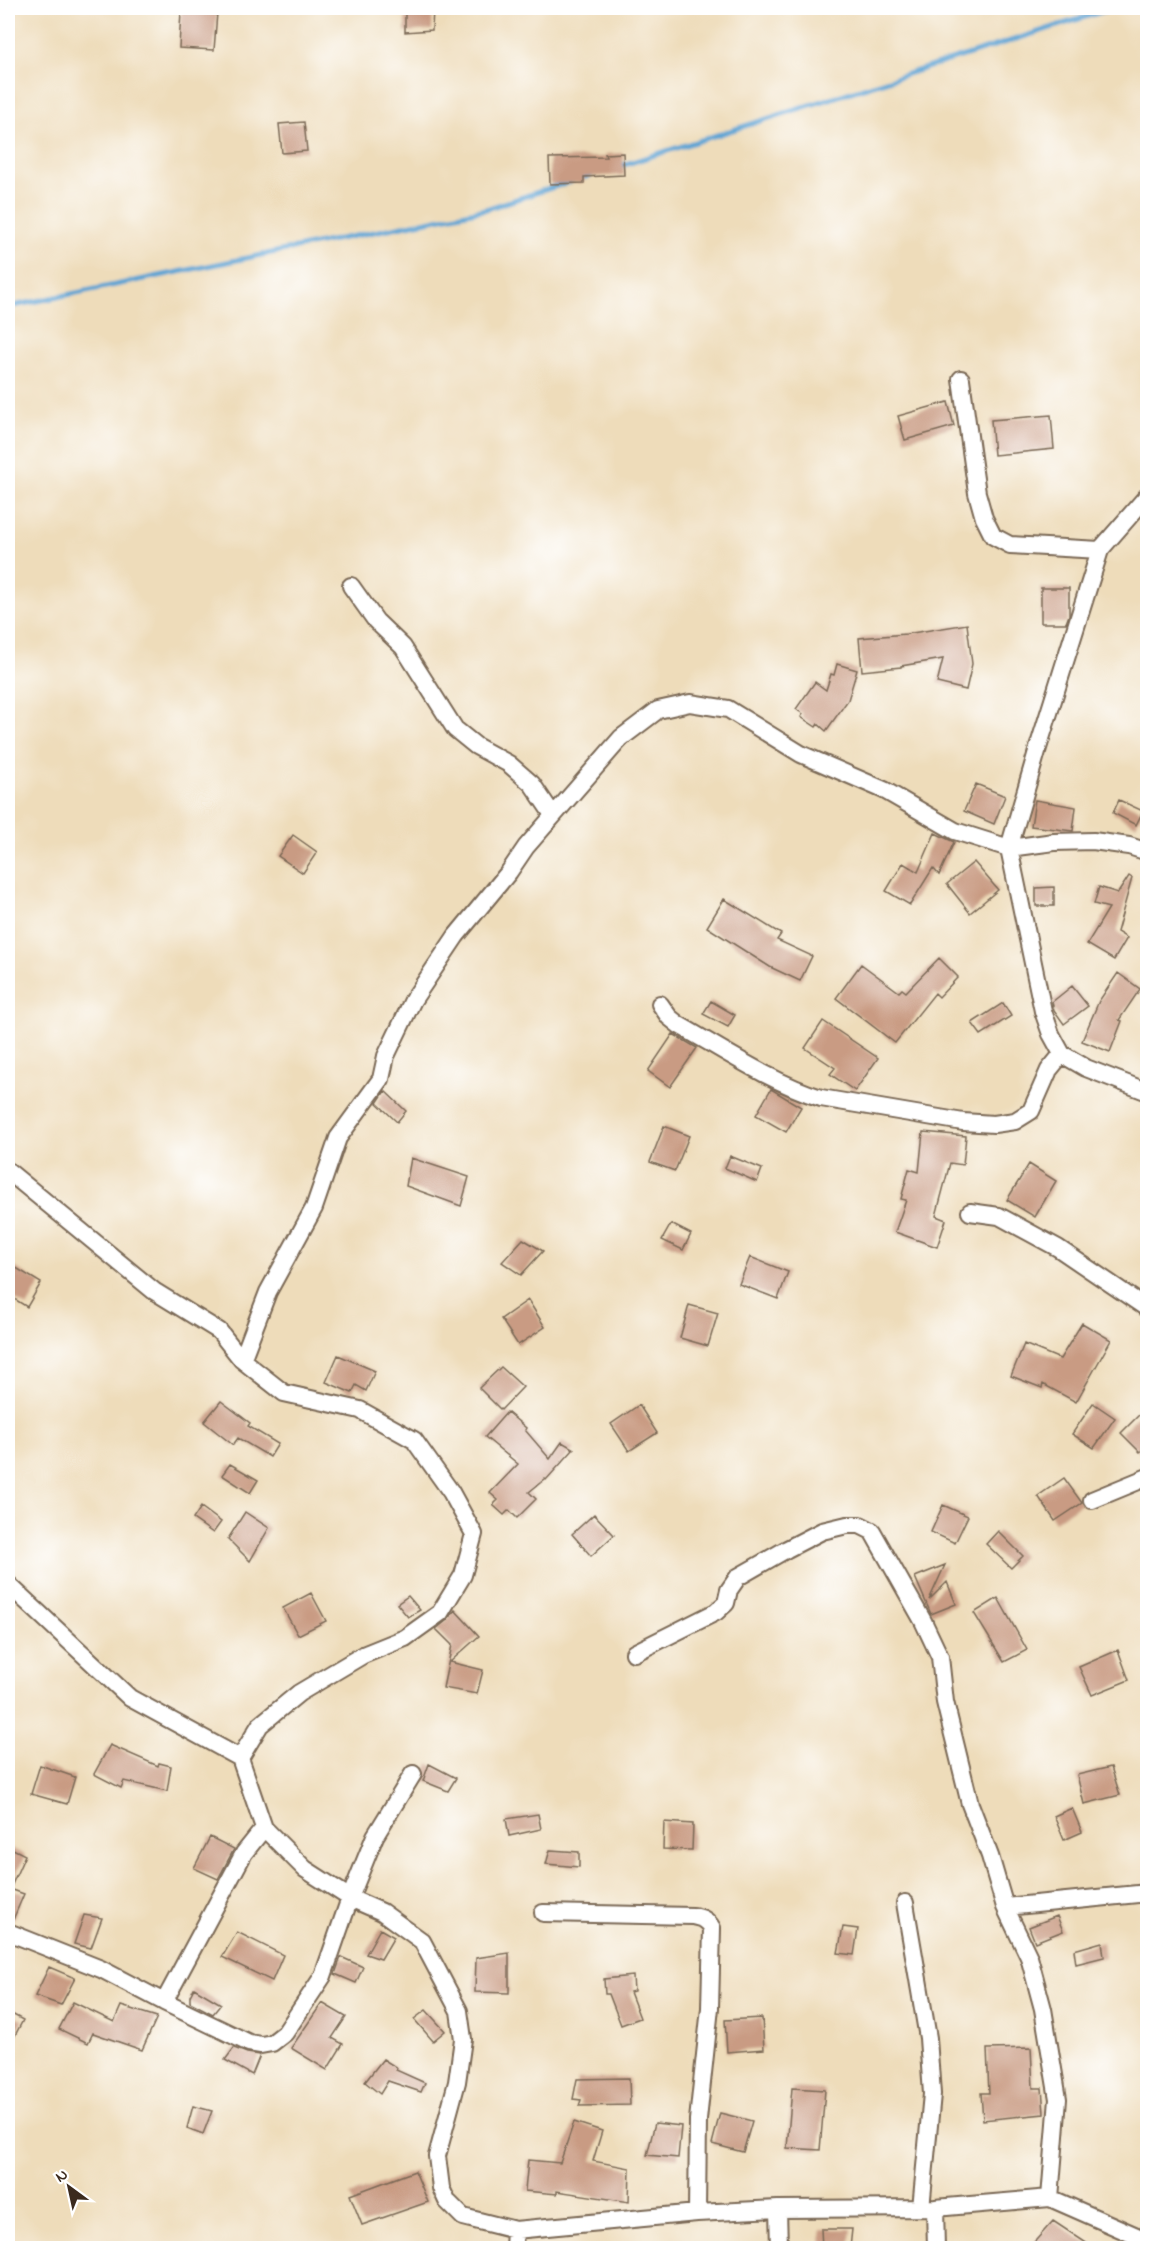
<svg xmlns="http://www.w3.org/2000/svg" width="1155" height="2256" font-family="'Indie Flower',sans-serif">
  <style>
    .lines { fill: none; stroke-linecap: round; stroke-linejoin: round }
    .stream { stroke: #5ca3d3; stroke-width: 5 }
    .building { fill: #c99b83 }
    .minor-casing { stroke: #7a6855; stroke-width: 20 }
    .minor { stroke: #fff; stroke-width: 16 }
  </style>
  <rect width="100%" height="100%" fill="#fff"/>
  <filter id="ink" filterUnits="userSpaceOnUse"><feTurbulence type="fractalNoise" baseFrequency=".0167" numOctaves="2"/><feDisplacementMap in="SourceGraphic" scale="12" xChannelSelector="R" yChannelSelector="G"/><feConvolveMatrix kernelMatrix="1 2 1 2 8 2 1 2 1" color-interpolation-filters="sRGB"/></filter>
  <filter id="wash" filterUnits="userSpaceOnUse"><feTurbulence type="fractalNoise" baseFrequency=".008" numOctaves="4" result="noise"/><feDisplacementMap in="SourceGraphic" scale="24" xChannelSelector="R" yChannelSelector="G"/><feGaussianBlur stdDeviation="1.35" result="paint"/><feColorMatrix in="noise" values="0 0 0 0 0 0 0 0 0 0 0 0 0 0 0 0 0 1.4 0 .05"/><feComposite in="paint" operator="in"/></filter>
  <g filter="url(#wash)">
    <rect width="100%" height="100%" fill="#eedcba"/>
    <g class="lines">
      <path class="stream" d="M617,167L1113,8
        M8,307L486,209L591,175"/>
    </g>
    <g id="blocks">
      <path class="building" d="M405,8H433L432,30L405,32Z
        M181,11L217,13L214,50L179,48Z
        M304,122L307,151L282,153L279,124Z
        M623,153L624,175L584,177V183L550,184L549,158L606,157L605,154Z
        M948,402L954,426L905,440L898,416Z
        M1051,415L1054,449L994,455L991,420Z
        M1041,588H1069V615L1066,623H1041Z
        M967,624L972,664L966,690L937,683L943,659L901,666V667L862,671L859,638L906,634Z
        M837,664L857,670L848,700L826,731L818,724L816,727L801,717L803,714L796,709L815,682L826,690L831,674L834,675Z
        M976,784L1005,796L994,824L964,811Z
        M1035,800L1076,807L1073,831L1031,826Z
        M1119,800L1143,811L1136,825L1113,813Z
        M935,833L954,842L939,875L933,868L910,905L886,891L903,863L918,872Z
        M293,835L317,852L303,873L278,856Z
        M974,862L998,890L970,913L947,884Z
        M1129,876L1132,878L1117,932L1127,938L1114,960L1087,944L1109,908L1094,904L1099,887L1118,893Z
        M1054,887V906H1036V888Z
        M724,899L781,934L777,940L812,956L800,981L770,967L707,927Z
        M939,958L958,977L939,997L935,993L895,1043L836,998L861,964L899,992L902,989L906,992Z
        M1118,973L1140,989L1119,1020L1122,1021L1110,1052L1082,1041L1099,1001Z
        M1072,986L1088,1006L1064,1024L1054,1010L1052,1002Z
        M711,1001L735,1015L728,1027L703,1014Z
        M1003,1003L1011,1016L981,1035L972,1023Z
        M823,1021L878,1058L855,1091L830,1074L835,1068L805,1048Z
        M673,1034L697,1048L670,1087L648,1071Z
        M771,1089L801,1107L786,1132L756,1115Z
        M385,1091L406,1111L397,1122L377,1103Z
        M664,1126L689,1136L675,1171L650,1162Z
        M923,1132L966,1136L963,1165L950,1163L936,1216L946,1220L937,1247L895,1232L906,1200L901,1199L909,1169L919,1172Z
        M730,1156L762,1169L757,1182L725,1168Z
        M411,1158L469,1177L461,1206L406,1186Z
        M1029,1164L1056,1181L1035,1217L1007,1200Z
        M671,1224L691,1234L683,1250L662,1240Z
        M523,1239L543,1251L521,1275L502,1262Z
        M750,1257L788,1272L778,1299L739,1284Z
        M8,1263L41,1283L27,1307L8,1295Z
        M528,1300L545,1327L518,1345L501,1319Z
        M689,1305L718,1313L708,1346L680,1338Z
        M1082,1323L1111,1340L1076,1402L1043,1384L1042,1388L1011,1376L1024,1344L1060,1359Z
        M338,1355L375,1371L366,1391L356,1385L352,1393L326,1382Z
        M501,1367L523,1387L501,1410L479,1388Z
        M221,1401L250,1423L248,1426L278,1444L270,1457L238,1438L233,1445L204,1422Z
        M1093,1403L1115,1418L1094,1448L1072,1434Z
        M639,1405L657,1433L629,1451L611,1424Z
        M1148,1406V1445L1140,1452L1121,1433Z
        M507,1412L526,1428L525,1430L550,1459L562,1442L574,1449L546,1480L545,1479L529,1492L536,1499L517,1518L509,1510L504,1515L493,1505L498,1500L490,1493L518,1464L485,1437Z
        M230,1464L258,1480L250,1493L222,1475Z
        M1064,1478L1082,1503L1055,1521L1038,1496Z
        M943,1505L968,1516L955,1543L931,1532Z
        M201,1507L221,1522L213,1533L193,1519Z
        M245,1512L269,1528L250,1561L228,1539Z
        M594,1514L614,1535L591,1556L572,1534Z
        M998,1531L1023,1556L1011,1568L986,1544Z
        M945,1565L929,1600L947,1582L956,1604L931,1614L915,1577Z
        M311,1593L326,1621L298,1635L283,1608Z
        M408,1596L420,1610L408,1617L397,1604Z
        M998,1598L1027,1650L1004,1662L974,1613Z
        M455,1610L479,1636L450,1662L483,1670L477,1694L443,1688L452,1645L436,1629L446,1621Z
        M1118,1650L1129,1680L1092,1695L1079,1667Z
        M110,1745L158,1766L159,1763L171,1766L167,1791L124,1781L121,1788L94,1774Z
        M429,1764L456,1778L448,1791L423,1781Z
        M40,1765L75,1777L67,1804L31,1794Z
        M1111,1767L1120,1795L1084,1804L1077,1775Z
        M1072,1808L1082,1832L1064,1840L1054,1816Z
        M538,1814L541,1829L509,1836L506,1819Z
        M664,1822L693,1824L692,1850L663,1849Z
        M210,1837L234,1849L218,1879L194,1868Z
        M11,1848L25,1855L10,1889L24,1894L12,1922H8V1857Z
        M550,1850L579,1852V1867L546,1864Z
        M84,1915L102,1918L91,1948L74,1944Z
        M1057,1916L1063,1931L1035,1942L1029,1927Z
        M843,1927L858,1929L854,1955L838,1953Z
        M380,1929L394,1937L381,1959L366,1954Z
        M237,1932L283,1955L272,1981L222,1957Z
        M1102,1942L1104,1957L1076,1964L1074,1950Z
        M509,1953V1993L475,1992L476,1958Z
        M341,1957L363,1967L356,1983L335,1974Z
        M49,1967L75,1978L61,2005L35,1996Z
        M633,1976L634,1991L630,1992L640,2018L621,2025L609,1994H605L604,1979Z
        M194,1988L221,2004L213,2014L190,2002V1996Z
        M73,2002L114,2022L121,2006L157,2017L142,2050L93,2033L88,2043L59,2029Z
        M322,2003L346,2017L332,2038L343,2044L327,2070L291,2048Z
        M426,2010L445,2031L433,2041L414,2019Z
        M8,2012L23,2020L8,2049Z
        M762,2018L764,2049L727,2052L725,2020Z
        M234,2048L247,2053L260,2055L252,2075L225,2060Z
        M1031,2048L1033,2088H1042L1044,2114L983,2120L981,2093H989L987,2049Z
        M383,2059L397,2068L396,2070L425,2083L421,2092L388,2081L380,2094L365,2082Z
        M629,2078L630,2105L579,2106L581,2100L573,2099L577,2079Z
        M792,2088L825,2090L820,2150L787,2148Z
        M193,2106L212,2111L203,2134L187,2128Z
        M720,2113L752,2121L743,2152L712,2144Z
        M574,2122L602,2131L593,2161L630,2168L629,2202L557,2191V2194L525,2191L528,2160L560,2163Z
        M655,2123L681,2126L678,2158L647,2155Z
        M415,2171L428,2202L362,2225L350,2195Z
        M1053,2221L1094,2248H1029Z
        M821,2229H852L850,2248H822Z"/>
    </g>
  </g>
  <g filter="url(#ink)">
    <use href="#blocks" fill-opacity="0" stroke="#7a6855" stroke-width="1.5"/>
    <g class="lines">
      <defs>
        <path id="minor" d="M961,379L977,493L984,518L993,536L1010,545L1100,550
          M351,586L376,621L403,647L455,729L476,746L509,764L532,784L553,815
          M660,1004L669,1017L679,1025C725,1051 771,1082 821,1098L963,1122L994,1124L1015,1121L1031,1111L1049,1070L1062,1054L1086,1068L1148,1092
          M1062,1054L1051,1034L1043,1011L1009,848L1038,748L1100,550L1148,495
          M8,1171L154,1291L219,1331L242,1360L284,1393L360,1410L414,1440L451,1492L474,1534L463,1575L440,1613L405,1638L363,1655L299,1693L260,1725L240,1758L264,1828L305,1869L350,1898L382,1912L422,1941L459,2011L463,2039L457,2082L437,2156L441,2188L447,2201L463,2217L515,2230L697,2213L778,2209L935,2208L1050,2198L1148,2241
          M970,1212L999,1216L1058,1248L1148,1309
          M242,1360L268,1292L314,1208L338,1138L381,1079L386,1056L413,1000L456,936L509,872L526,847L621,738L658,710L690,703L728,709L801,754L884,790L955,831L1009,848L1054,842L1093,841L1129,846L1148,852
          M1092,1500L1148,1477
          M8,1584L130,1698L240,1758
          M634,1653L716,1612L726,1603L729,1590L738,1577L787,1549L822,1531L847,1525H860L872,1531L923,1621L940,1657L945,1702L970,1804L990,1856L1005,1907L1029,1957L1043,2009L1058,2099L1050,2198
          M905,1903L928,2038L932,2094L921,2208
          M1005,1907L1148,1893
          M543,1913L693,1916C702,1918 707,1919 712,1928L710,2008L698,2120L697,2213
          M8,1932L101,1969L164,2002L244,1853L264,1828
          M164,2002L249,2043L261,2045L272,2043L285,2033L323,1976L350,1898L375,1836L413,1774
          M935,2208L936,2248
          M778,2209L779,2248
          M514,2248L515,2230"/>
      </defs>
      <use href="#minor" class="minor-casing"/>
      <use href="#minor" class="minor"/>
    </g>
  </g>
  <rect width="1155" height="2256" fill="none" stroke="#fff" stroke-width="30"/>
  <g transform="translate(69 2187) rotate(327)" stroke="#ffffff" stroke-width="4.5" paint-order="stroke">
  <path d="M0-4.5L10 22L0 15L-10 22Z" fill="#3b2a1e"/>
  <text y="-9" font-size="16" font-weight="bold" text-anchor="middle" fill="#3b2a1e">N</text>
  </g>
</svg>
